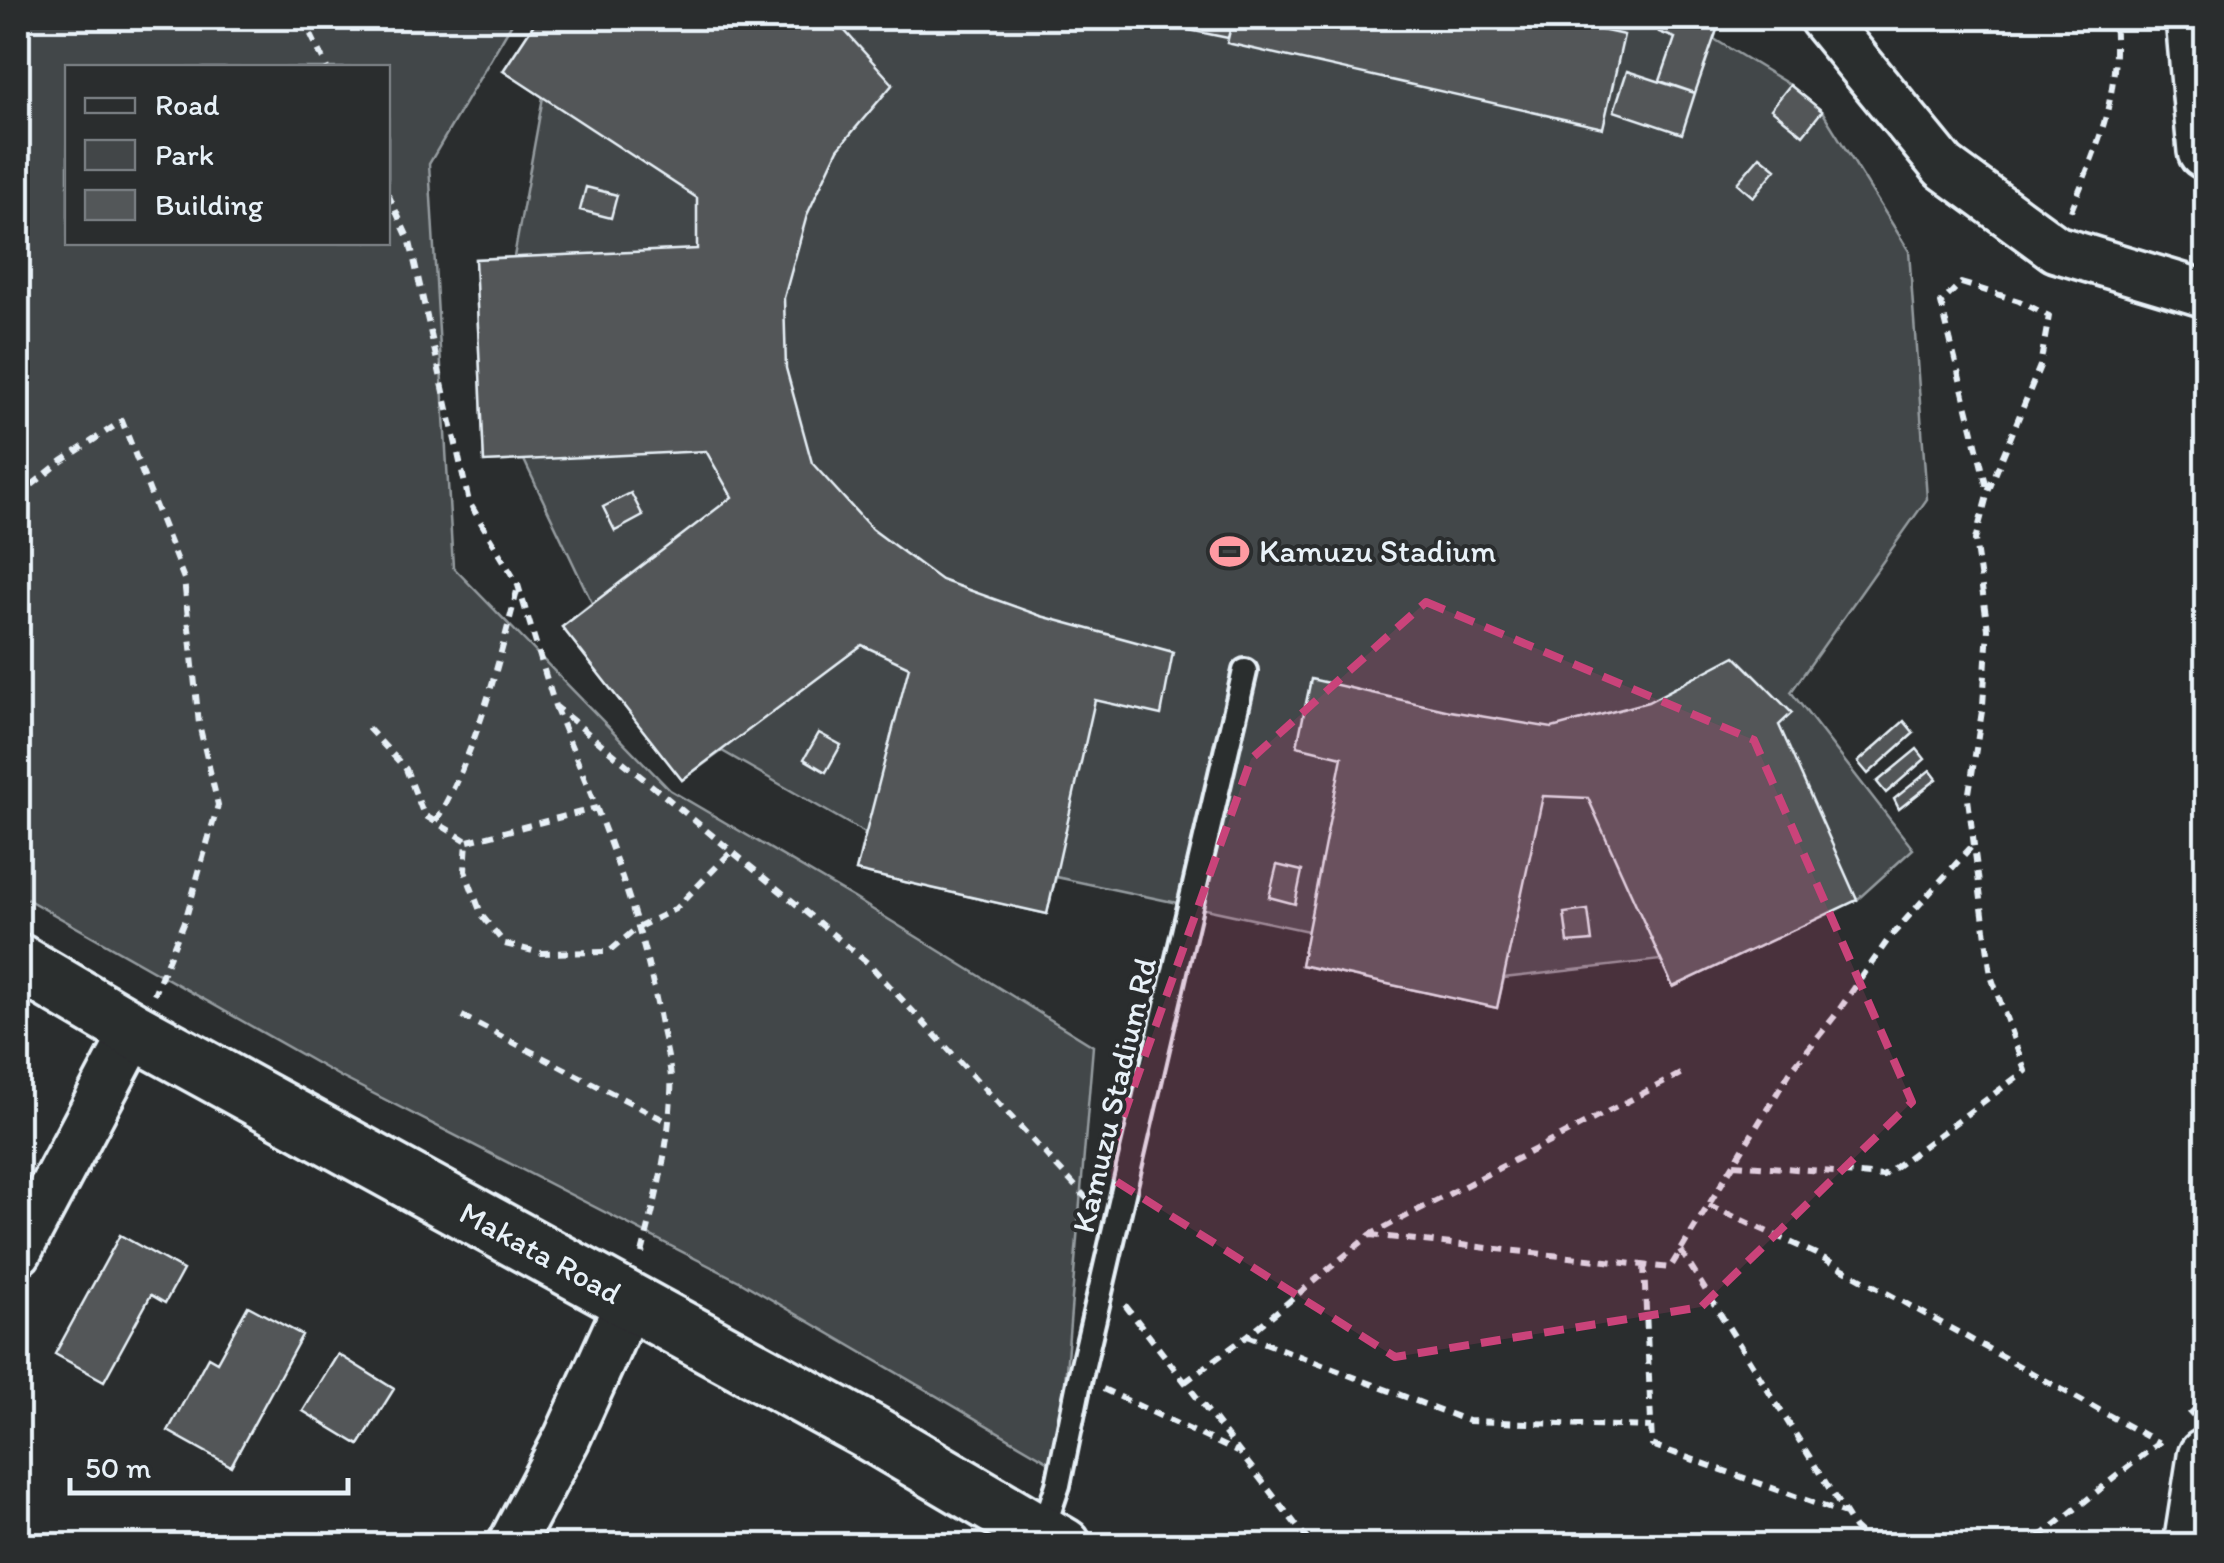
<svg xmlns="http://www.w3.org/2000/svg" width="2224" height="1563" font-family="Itim,sans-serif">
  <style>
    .green { fill: #424648; stroke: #959ca0; stroke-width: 2.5; fill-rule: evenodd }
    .building { fill: #535759; stroke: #e8f1f8; stroke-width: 2.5 }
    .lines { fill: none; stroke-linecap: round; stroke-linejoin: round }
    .lane-casing { stroke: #e8f1f8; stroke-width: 30 }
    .street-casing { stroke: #e8f1f8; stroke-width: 52 }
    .secondary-casing { stroke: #e8f1f8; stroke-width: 62 }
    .primary-casing { stroke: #e8f1f8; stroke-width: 62 }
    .path { stroke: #e8f1f8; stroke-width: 6; stroke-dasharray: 10 8; stroke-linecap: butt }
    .lane { stroke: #2a2d2e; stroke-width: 22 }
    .street { stroke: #2a2d2e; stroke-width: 45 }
    .secondary { stroke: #2a2d2e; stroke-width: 55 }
    .primary { stroke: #2a2d2e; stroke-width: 55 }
    .marked { fill: #ca437a; fill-opacity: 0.2; stroke: #ca437a; stroke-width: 8; stroke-dasharray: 20 12; stroke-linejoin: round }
    .labels { text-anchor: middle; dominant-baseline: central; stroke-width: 8; stroke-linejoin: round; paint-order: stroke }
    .poi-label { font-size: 32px; fill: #e8f1f8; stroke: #2a2d2e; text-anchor: start }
    .street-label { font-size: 32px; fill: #e8f1f8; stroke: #2a2d2e }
  </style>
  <rect width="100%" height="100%" fill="#2a2d2e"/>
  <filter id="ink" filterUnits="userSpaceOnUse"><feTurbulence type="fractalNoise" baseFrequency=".01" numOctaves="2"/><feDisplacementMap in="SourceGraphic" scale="20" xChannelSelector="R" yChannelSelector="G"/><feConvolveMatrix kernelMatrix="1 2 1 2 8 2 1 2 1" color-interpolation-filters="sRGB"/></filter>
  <g filter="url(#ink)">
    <path class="green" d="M18,18H515L429,164L453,567L670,790L854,898L1093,1046L1058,1467L743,1283L341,1077L18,894ZM68,68H388V242H68Z
      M538,18H1721L1714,39L1790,85L1822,111L1909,251L1927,499L1791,692L1913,849L1857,900L1673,987L1660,960L1504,978L1497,1008L1301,965L1308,931L1056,877L1047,914L856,871L865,833L722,751L682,780L562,627L592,603L524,460L484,462L475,259L514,257L543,97L503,71Z"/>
    <path class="building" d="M538,18H798L805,22L808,18H833L893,84L838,149L807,215L784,298L786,368L812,463L872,529L941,580L1041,616L1173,652L1161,715L1095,700L1047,914L856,871L909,667L862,645L682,780L562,627L732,497L706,451L484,462L475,259L697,249V198L503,71Z
      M1113,18H1233L1228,38L1131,18Z
      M1233,18H1547L1624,35L1603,128L1227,43Z
      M1664,18H1721L1695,93L1660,81L1675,38L1659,32Z
      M1627,71L1695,93L1682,134L1614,111Z
      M1790,85L1822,111L1803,135L1771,109Z
      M1760,156L1776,169L1753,197L1737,183Z
      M586,187L617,195L611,218L580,210Z
      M631,493L643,516L615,531L603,507Z
      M1735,656L1792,713L1779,725L1857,900L1673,987L1588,798L1543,796L1497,1008L1301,965L1342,757L1297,746L1311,679L1450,711L1552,728L1648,702Z
      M1904,721L1914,733L1868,774L1858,762Z
      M819,733L841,745L826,772L804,759Z
      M1917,749L1925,759L1886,793L1877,782Z
      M1930,770L1937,779L1899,809L1894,799Z
      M1277,865L1302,871L1295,904L1269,897Z
      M1588,910L1592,941L1568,943L1564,913Z
      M120,1235L183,1270L165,1303L151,1295L104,1381L55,1354Z
      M248,1306L302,1335L231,1466L168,1431L208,1357L217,1362Z
      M338,1354L394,1389L359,1445L303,1411Z"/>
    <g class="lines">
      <defs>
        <path id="lane" d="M1042,1532L1058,1485L1080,1378L1245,671"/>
        <path id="street" d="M1822,18L1944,167L2056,249L2206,294
          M18,1252L135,1031
          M510,1546L567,1438L629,1301"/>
        <path id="secondary" d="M2194,18L2206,151
          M2192,1546L2206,1457"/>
        <g id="primary">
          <path id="s1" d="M18,962L135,1031L871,1433L1063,1546"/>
        </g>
      </defs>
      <use href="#lane" class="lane-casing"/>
      <use href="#street" class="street-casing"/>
      <use href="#secondary" class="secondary-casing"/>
      <use href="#primary" class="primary-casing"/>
      <path class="path" d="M303,18L327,68
        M388,194L410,242L469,502L518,585L555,706L869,964L1090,1202
        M2071,211C2100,138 2120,98 2114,18
        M1961,283L2019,301L2049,316L2040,366L1988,492L1941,303Z
        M18,496L62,461L122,421L184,579L199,724L218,805L187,914L154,994
        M555,707C598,810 642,914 661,1025C665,1046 673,1071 671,1093C669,1148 655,1204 641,1257
        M368,728L406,769L424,815L467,841L465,871L482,916L505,944L541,953L609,952L637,928L675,909L733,850
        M436,821C477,750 498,666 518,587
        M468,841L597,808
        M462,1016L668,1122
        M1734,1164L1883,1176L2025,1071L1991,976L1968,799L1983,705L1988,629L1975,540L1988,492
        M1709,1205L1816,1254L2159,1443
        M1370,1235L1670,1268L1790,1072L1834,1017L1890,937L1972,846
        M1681,1251L1854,1528L1874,1546
        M1644,1265L1652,1445L1845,1514
        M1125,1305L1307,1539L1317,1546
        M1247,1336L1468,1421L1651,1427
        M1185,1382L1247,1336L1370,1235L1686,1071
        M1103,1389L1237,1452
        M2189,1415L2206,1399
        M2024,1546L2045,1533L2162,1440"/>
      <use href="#lane" class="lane"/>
      <use href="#street" class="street"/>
      <use href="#secondary" class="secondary"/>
      <use href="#primary" class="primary"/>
    </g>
  </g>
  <path class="marked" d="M1426,602L1754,740L1912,1102L1701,1307L1395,1357L1103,1173L1251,759Z"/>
  <defs>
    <symbol id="stadium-bare" viewBox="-9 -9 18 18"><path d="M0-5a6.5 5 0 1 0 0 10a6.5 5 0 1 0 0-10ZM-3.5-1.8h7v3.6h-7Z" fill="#ff9aa2" stroke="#2a2d2e" stroke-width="2.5" paint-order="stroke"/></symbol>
  </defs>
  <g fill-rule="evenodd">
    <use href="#stadium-bare" x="1202" y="524" width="55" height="55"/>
  </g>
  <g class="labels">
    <g class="poi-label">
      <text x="1259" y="551">Kamuzu Stadium</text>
    </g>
    <g class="street-label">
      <text transform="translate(1114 1095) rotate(-77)">Kamuzu Stadium Rd</text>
      <text stroke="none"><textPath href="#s1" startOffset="598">Makata Road</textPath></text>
    </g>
  </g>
  <rect width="2224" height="1563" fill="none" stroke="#2a2d2e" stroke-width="60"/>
  <rect x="30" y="30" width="2164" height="1503" fill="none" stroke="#e8f1f8" stroke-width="4" filter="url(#ink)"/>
  <rect x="65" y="65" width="325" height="180" fill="#2a2d2e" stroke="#767b7f" stroke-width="2.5"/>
  <rect x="85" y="98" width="50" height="15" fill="#2a2d2e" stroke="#767b7f" stroke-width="2.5"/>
  <text x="155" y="115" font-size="30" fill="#e8f1f8">Road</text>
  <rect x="85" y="140" width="50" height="30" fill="#424648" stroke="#767b7f" stroke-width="2.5"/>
  <text x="155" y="165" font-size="30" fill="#e8f1f8">Park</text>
  <rect x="85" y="190" width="50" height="30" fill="#535759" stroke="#767b7f" stroke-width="2.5"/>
  <text x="155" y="215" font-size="30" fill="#e8f1f8">Building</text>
  <path d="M70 1478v15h278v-15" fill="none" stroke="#e8f1f8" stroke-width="5"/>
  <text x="85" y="1478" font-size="30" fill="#e8f1f8" stroke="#2a2d2e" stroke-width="8" paint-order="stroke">50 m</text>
</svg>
